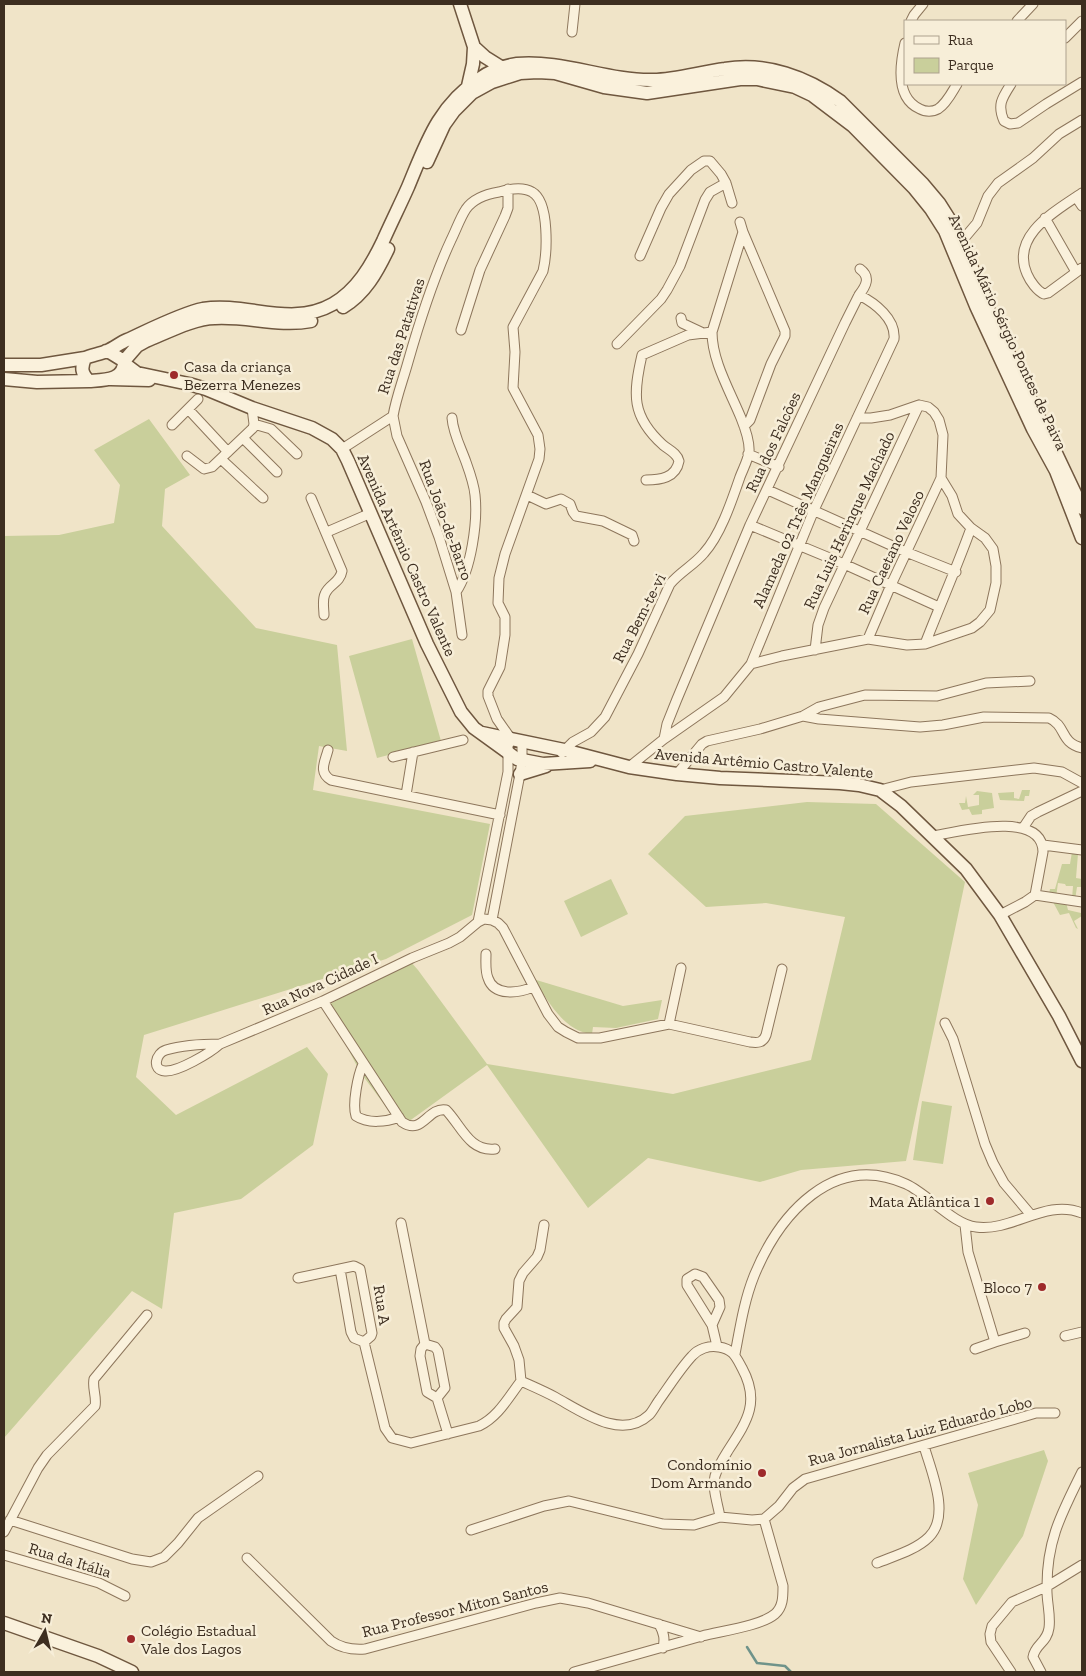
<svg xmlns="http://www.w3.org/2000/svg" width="1086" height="1676" font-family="'Zilla Slab',serif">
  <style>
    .green { fill: #c9cf9b }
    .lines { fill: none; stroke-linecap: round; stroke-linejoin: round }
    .stream { stroke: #6f938a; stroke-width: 2.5 }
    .street-casing { stroke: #8d765c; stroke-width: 11 }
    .secondary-casing { stroke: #6f573f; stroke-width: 15 }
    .street { stroke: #faf1dc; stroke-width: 9 }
    .secondary { stroke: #faf1dc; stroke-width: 12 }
    .poi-dot { fill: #9e2a2b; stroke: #f7eed8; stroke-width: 2 }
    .labels { text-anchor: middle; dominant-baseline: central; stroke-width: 5; stroke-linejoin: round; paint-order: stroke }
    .street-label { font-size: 16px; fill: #3d2e20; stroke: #f7eed8 }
    .poi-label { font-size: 16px; fill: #3d2e20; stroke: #f7eed8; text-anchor: end }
  </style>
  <rect width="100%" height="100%" fill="#f0e4c8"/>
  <path class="green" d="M149,419L190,475L165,489L162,526L256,628L337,645L347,751L319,746L313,790L490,824L472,915L386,959L144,1035L136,1077L176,1115L307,1047L328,1074L313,1145L241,1199L174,1213L162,1309L132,1291L4,1438V536L59,535L114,523L120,485L94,450Z
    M412,639L441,741L377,758L349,656Z
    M1022,790H1030L1029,796H1032H1025L1024,801L1000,800L998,793L1014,792V798L1019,799Z
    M977,791L992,793L994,808L982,810V814L972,815L969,809L962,810L959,803H965L966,796L968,807L979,805V795H973Z
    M807,802L876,804L965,882L906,1161L801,1170L760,1182L648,1158L588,1208L487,1065L401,1127L360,1072L326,1006L410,961L418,970L487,1064L673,1094L811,1060L845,917L766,903L706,907L648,854L685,816Z
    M1072,852L1078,854L1076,878L1082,879V887H1077L1075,900L1072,899L1073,886H1066L1065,884L1058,883L1056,897L1049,894L1050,889H1055L1062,864H1070Z
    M611,879L628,914L581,937L564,901Z
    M1053,902H1066L1068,910L1081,913L1082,916L1074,921L1078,929L1076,928L1069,913L1060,915Z
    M533,979L623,1006L662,1000L658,1019L616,1028L593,1027L592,1034C563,1031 549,1001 533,979Z
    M922,1101L952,1106L943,1164L913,1160Z
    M1044,1450L1048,1461L1023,1536L976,1605L963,1579L978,1505L968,1473Z"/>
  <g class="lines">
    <path class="stream" d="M747,1647L757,1663L785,1666L791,1672"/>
    <defs>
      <path id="street" d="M911,21L914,15L923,4
        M1017,21L1033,4
        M572,32L575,4
        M1065,38L1082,21
        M905,43C900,64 895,98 920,109C925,112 933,112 938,109C947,103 952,92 957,84
        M1011,84C1002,98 997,105 1004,121L1010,124L1018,123L1046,104L1082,82
        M1082,193C1056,211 1010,235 1027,274C1030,281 1037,291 1044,294L1048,293L1082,268
        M1076,197L1082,206
        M1045,218L1076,272
        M743,232L785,331V336L771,364L750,420L744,426
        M961,242L977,223L988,196L998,183L1033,158L1059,134L1082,120
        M640,256L661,208L669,194L691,170L704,161H710L721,174L726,183
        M859,295C866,286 871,277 860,269
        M681,318L682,323L684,324L701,332
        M461,330L480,270L505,216L508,208V189
        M617,344L661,299L667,290L680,266L705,200L710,192L726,183L732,203
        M188,409L228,452
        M393,416L397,436L426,502L439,537L456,592L462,635
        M452,418C453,433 461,448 466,462C470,473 474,484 475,495C478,522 471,570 456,592
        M254,424L271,429L297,454
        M172,425L198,399
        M243,438L277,472
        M342,449L393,416C396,398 403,380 408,362C420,320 433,279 451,240C456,230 460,218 466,209C473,199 487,194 499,192C509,189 522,186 532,192C550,202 547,254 543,271L513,327L515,352L513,388L538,435L540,449L539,459L505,554L499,578L498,603L505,617V635L500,667L488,691V696L497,719L511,739L508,746V772L478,922
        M748,454L779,467
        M187,456L204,469L212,467L253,428L254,424L252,408
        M221,459L263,498
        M646,480C660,480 676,478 679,461C677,453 669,450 663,445C631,416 633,394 642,355L688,335L712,332
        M768,490L906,552L956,572
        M527,495L546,504L561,499L570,504L573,512L576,516L603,521L632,535L634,541
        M311,498L342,571C340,583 329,584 325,594C322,600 324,609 324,615
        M750,525L844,564L939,607
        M327,532L371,513
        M868,639L891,585L941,478
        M925,644C940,605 957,567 971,528
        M815,650L818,625L824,608L919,405
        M751,664L782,656L868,639L907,645L925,644L972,628L980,622L990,610L996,583V566L993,549L985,538L971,528L958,514L952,496L941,478L943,435L939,420L934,412L928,407L919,405L890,415L871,418H857
        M803,716L819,719L920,727L943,725L984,717L1049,718C1067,726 1059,742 1082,748
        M328,750C325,762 318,772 331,780L500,815
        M562,753L573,742L591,732L605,717L638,654L670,584C680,572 694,565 704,553C721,534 732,500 740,477C743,469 748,460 749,452C750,441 745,428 741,418C730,391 712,361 712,332L743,232L740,222
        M393,757L463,740
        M629,767L664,739L724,697L751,664L814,510L894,339C896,319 875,303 859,295L845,323L750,525L677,699L667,724L664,739
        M677,774L702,744L707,741L760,729L803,716L819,707L865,695L937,696L986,683L1030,681
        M880,790L911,782L1034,768L1062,772L1082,783
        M406,795L413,752
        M1023,828L1031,816L1038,812L1082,791
        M933,836C957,832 1043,809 1043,852L1035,895L1025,902L1000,915
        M1043,845L1082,850
        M1035,895L1082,902
        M492,920L520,774L522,761V742
        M486,954C486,962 485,971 488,978C494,997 519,993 533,987
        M323,1001L402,1122C423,1136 427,1107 446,1110C461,1125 469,1152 495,1149
        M945,1023L953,1039L985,1144L993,1163L1004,1183L1031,1215
        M669,1024L681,968
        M220,1044C203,1044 183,1045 166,1050C156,1053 151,1070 165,1071C178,1072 210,1053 220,1044L323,1001L412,958L449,943L460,937L478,922L484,919L492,920L498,923L503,928L548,1014L558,1027L566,1032L578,1038H600L669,1024L750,1042C758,1043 763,1043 766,1035L782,969
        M363,1064C358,1075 352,1104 356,1116C368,1124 386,1122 399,1117
        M401,1223L425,1344
        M965,1225L968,1252L995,1342L1025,1333
        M340,1269L351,1332L354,1338L364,1342
        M298,1278L354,1266L360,1269L372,1333L371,1336L364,1342
        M712,1325L720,1307L719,1300L703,1277L695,1274L687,1279V1285L712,1325L717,1346
        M1065,1336L1082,1332
        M364,1342L385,1428L392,1438L411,1443L479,1426C498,1417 508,1398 521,1381C532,1386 544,1391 555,1397C581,1411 621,1441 649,1415C653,1411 656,1404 660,1399C670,1385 680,1369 692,1356C698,1349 709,1345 719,1347C733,1349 736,1357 742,1368C760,1401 748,1420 729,1449C724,1457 718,1466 715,1476C712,1489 718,1504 720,1517
        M425,1344L435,1347L438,1351L445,1388L437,1398
        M425,1344L421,1349L420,1356L427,1392L437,1398
        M975,1349L995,1342
        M735,1354C740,1328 744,1301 754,1276C779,1215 833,1151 906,1184C928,1194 954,1225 976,1227C1013,1232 1045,1198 1082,1213
        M521,1381L519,1360L514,1346L504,1328V1323L506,1319L517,1307L519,1281L523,1273L537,1257L540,1250L544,1225
        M437,1398L448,1434
        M10,1520L132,1559L151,1562L164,1557L178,1543L198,1518L258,1476
        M471,1530L544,1506L569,1501L663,1524L694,1525L720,1517L752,1520L764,1519L779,1506L793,1488L805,1479L1026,1416L1036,1413H1055
        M4,1532L38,1468L47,1455L95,1406C97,1397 92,1388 94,1379L147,1315
        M4,1555L99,1583L125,1596
        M247,1558L331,1641C341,1648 352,1650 365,1649L536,1603L560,1598L588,1603L701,1637
        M877,1563C894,1556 916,1550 929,1537C951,1515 931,1471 924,1446
        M659,1624C664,1633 665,1639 663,1648
        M574,1672C616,1660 659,1648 702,1636C721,1631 761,1626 775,1614C783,1607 783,1597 783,1586L764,1519
        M1011,1672L991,1642L990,1634L992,1626L1012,1602L1046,1587L1082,1565
        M1041,1672L1033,1657C1035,1644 1047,1643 1049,1628C1051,1614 1046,1600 1047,1586C1047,1539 1062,1513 1082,1472"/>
      <path id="secondary" d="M460,4L474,47L473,64L468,86
        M474,47L485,57L501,67
        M427,162L444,125L454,111L472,93L492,82L520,73L538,72L555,73L604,87L647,93L740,79H757L795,87L812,95L853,126L914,188L931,209L945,231L976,306L1033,429L1056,471L1082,538
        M343,307C365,294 377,272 388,249
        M106,351L111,353L124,361C125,381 103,380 89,381C81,373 81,368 85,358C92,355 100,354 107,351C114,348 120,343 127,340C147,331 182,313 203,309C247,302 291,328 333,304C357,290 371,266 383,241C391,223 400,205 408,187C426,144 438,106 479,79C490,71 503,66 517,64C563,60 607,81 653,80C677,80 700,72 725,69C766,62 807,77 840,101L923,184L939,203L951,222L970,263L990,314L1082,508
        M124,361L137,346L146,341C166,333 194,318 215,318C247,316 279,327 311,321
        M125,364L137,373L189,384L206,389L252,408L312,428L332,439L342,449L348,461L427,644L461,712L474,728L517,759L543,764L590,761
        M4,365H41L85,358
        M4,379L37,382L89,381
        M111,379L149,380
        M482,733L564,750L629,767L677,774L720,778L840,783L859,785L880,790L901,806L966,869L1000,915L1059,1016L1082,1061
        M520,774L546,766
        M4,1623L98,1656L132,1672"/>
    </defs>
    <use href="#street" class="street-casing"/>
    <use href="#secondary" class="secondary-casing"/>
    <use href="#street" class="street"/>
    <use href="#secondary" class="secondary"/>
  </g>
  <g class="poi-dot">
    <circle cx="174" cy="375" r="5"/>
    <circle cx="990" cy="1201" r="5"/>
    <circle cx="1042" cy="1287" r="5"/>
    <circle cx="762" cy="1473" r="5"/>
    <circle cx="131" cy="1639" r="5"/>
  </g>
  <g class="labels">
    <g class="street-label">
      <text transform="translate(1008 332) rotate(65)">Avenida Mário Sérgio Pontes de Paiva</text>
      <text transform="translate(401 336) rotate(-72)">Rua das Patativas</text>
      <text transform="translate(773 442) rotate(-65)">Rua dos Falcões</text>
      <text transform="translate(798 515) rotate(-66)">Alameda 02 Três Mangueiras</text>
      <text transform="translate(446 520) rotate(70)">Rua João-de-Barro</text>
      <text transform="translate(849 520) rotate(-65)">Rua Luis Herinque Machado</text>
      <text transform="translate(891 552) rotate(-65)">Rua Caetano Veloso</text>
      <text transform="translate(407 555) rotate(66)">Avenida Artêmio Castro Valente</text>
      <text transform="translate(639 618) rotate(-63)">Rua Bem-te-vi</text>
      <text transform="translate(764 763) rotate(5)">Avenida Artêmio Castro Valente</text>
      <text transform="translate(320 984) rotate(-25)">Rua Nova Cidade I</text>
      <text transform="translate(382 1305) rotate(81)">Rua A</text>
      <text transform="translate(920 1431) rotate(-15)">Rua Jornalista Luiz Eduardo Lobo</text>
      <text transform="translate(70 1560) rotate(17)">Rua da Itália</text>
      <text transform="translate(455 1609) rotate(-14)">Rua Professor Miton Santos</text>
    </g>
    <g class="poi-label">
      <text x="184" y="366" text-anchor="start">Casa da criança<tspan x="184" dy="18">Bezerra Menezes</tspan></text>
      <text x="980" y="1201">Mata Atlântica 1</text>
      <text x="1032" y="1287">Bloco 7</text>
      <text x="752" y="1464">Condomínio<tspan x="752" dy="18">Dom Armando</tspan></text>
      <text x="141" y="1630" text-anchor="start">Colégio Estadual<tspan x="141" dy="18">Vale dos Lagos</tspan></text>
    </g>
  </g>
  <rect width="1086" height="1676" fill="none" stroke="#3d2e20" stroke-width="10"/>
  <rect x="904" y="20" width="162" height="65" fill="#f7eed8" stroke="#ada18e"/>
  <rect x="914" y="36" width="25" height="8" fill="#faf1dc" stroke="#ada18e"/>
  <text x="948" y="45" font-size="15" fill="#3d2e20">Rua</text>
  <rect x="914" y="58" width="25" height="15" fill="#c9cf9b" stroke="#ada18e"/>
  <text x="948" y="70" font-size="15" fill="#3d2e20">Parque</text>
  <g transform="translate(45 1631) rotate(8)" stroke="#f7eed8" stroke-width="4" paint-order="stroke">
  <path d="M0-4L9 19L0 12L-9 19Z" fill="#3d2e20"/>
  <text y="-8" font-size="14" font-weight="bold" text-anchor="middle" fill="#3d2e20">N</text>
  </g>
</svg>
